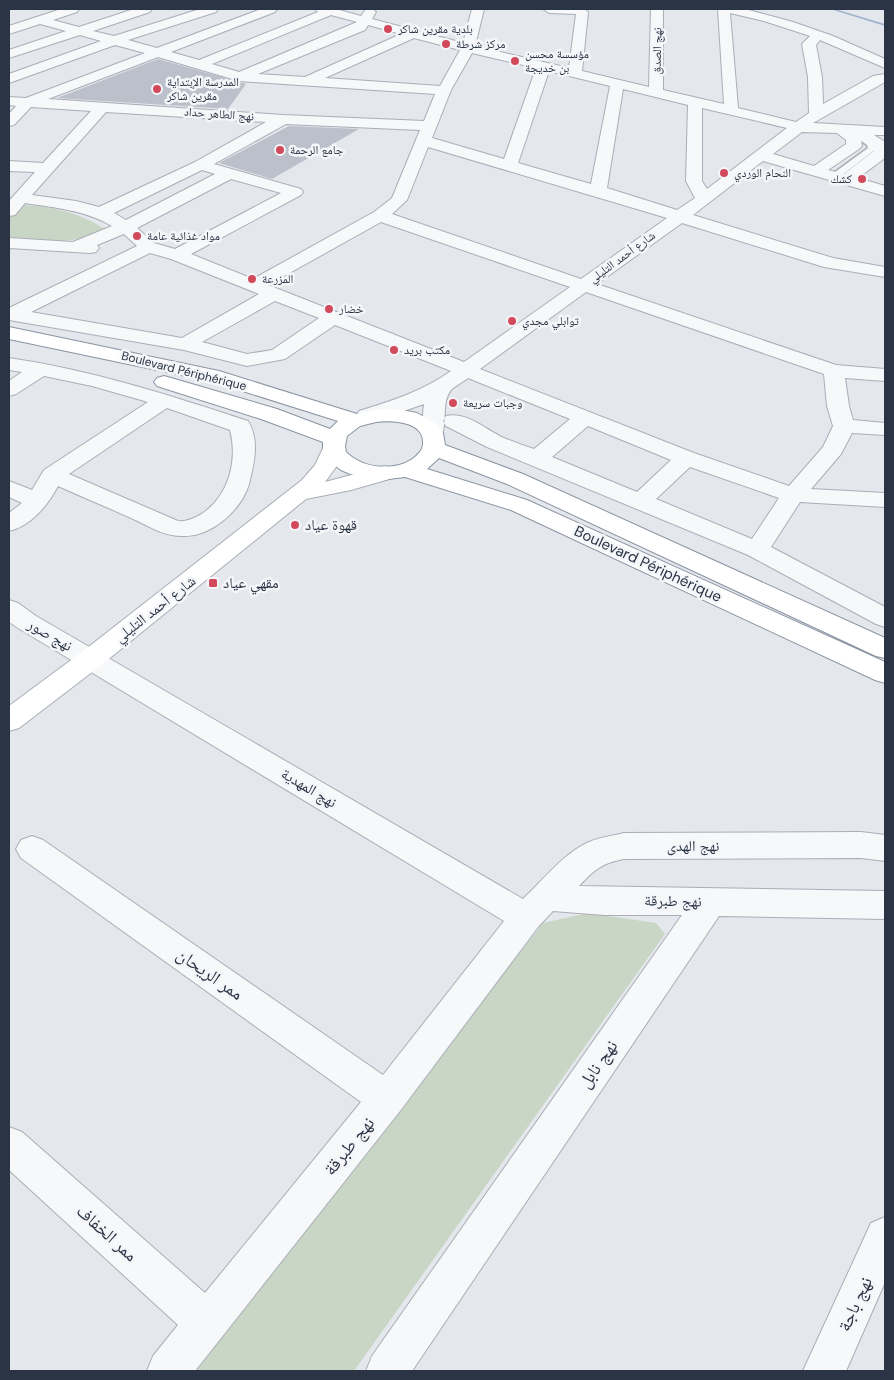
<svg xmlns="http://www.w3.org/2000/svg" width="894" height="1380" font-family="'DM Sans','Noto Naskh Arabic',sans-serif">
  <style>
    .green { fill: #c9d6c5 }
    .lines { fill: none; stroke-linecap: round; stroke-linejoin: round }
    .stream { fill: #9fb4cc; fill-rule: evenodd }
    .building { fill: #bbc0ca }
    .lane-casing { stroke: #a9aeb7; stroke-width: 3 }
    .street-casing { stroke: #a9aeb7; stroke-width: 2 }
    .secondary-casing { stroke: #a9aeb7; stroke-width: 2 }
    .highway-casing { stroke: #8b94a3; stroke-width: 2 }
    .lane { fill: #f7f8fa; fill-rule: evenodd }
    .street { fill: #f7f8fa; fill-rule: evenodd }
    .secondary { fill: #fff; fill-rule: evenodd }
    .highway { fill: #fff; fill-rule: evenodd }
    .poi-dot { fill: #d1495b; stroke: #f4f6f9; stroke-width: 2 }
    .labels { text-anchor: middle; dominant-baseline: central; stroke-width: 5; stroke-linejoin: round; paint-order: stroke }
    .far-poi-label { font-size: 12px; fill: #2b3445; stroke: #f4f6f9; text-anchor: start }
    .far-street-label { font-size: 12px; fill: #2b3445; stroke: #f4f6f9 }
    .poi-label { font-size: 15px; fill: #2b3445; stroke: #f4f6f9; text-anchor: start }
    .street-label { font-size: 15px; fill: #2b3445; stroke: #f4f6f9 }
    .near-street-label { font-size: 18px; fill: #2b3445; stroke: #f4f6f9 }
  </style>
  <rect width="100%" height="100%" fill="#e4e7ec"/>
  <path class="green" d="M19,205C48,205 82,213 106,230L81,239L60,241L9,238V216Z
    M588,913L656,923L665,934L354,1371H191L543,923Z"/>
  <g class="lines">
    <path class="stream" d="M830,9H835L885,24V26Z"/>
  </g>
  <path class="building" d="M158,59L246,84L228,109L57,98Z
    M289,126L359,129L272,179L219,163Z"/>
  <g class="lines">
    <defs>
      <path id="lane" d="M856,133C865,132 874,141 876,149L837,179H831V175L868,148L867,145L856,137Z"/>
      <path id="street" d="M61,9H79L77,12L53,20L79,27L134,9H152L150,12L93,31L114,36L200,9H218L216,12L128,40L157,48L261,9H277L275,12L171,52L199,60L318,12L315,9H336L361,16L366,9H372L376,12L372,19L463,43L472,9H484L475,46L569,68L576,14L549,13L543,9H584L588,12L582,71L649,87L651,9H663V90L724,104L718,9H745L793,22L833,36L885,59V68L820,40L816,45L822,77L823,104L873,76L885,74V82L813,123L885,127V135H874L885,142V158L858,178L885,186V196L763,161L693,215L833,258L885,267V277L824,267L682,223L597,284L836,365L885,369V381L845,378L849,406L853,420L885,423V435L852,433L841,454L811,489L885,493V507L800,502L771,547L885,607V627L876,624L748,555L487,447L446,426L443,421L446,416C467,411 486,430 504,438C514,442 524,446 534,449L570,419L468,378C463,382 455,386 451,390C440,405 449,424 440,438L432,440L424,438L421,433L424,404L375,421L367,422L359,421L356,416L359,411C392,401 423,391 451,371L335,325L285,359L247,366L184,350L9,320V308L137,246L124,234L97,245L99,248L96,252L90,253L9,248V238L73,242L112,226C84,210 57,208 25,203L15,215L9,216V201L35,172L9,171V161L43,163L91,111L31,107L14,125L9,126V114L16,106L9,105V97L26,98L145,53L115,45L9,83V74L101,41L80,35L9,58V50L66,31L40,24L9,34V26ZM730,13L764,21L810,36L802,44L808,77L809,113L796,122L738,108ZM331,15L357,22L239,72L212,64ZM368,25L401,34L305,77L258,74L365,30ZM414,38L460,50L440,86L325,78ZM472,53L536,68L504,159L432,138L451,90ZM158,57L239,81L435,94L424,121L283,115L48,99ZM549,71L610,86L591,184L518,163ZM623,89L688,105L686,181L695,198L677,210L607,188ZM702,108L787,128L707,189L702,181ZM106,112L266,122L195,162L99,207L76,201L32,195ZM286,124L420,130L392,198L374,212L253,279L191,254L301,195L303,192L301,189L214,164ZM802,132L837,133L846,140V144L814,166L773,154ZM861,140L874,148V151L844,174L828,170L859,149L862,146ZM428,147L667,218L581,279L392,214L407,200ZM202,170L215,174L126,220L114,213ZM231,179L281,193L175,249L154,243L137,228ZM381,222L570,287L464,362L268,285ZM150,253L171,259L259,294L182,338L31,312ZM586,292L824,374L827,406L833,426L823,447L789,486L694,453L480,369ZM275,301L319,318L272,350L247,354L202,342ZM588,426L671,460L637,492L552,457ZM690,467L779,498L752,539L656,499Z
        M9,358C91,370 169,395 248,421C260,440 254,464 249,484C241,511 210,538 181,536C163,536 147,525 131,518C107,507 82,497 58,486C48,505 31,526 9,531V513L22,503L9,497V481L32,490L44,470L148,402L92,386L44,376L16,394L9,396V381L22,372L9,370ZM167,408L230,430C238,460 229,495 203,513C195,518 187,522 178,521L69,474Z
        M9,600L18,603L36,616L523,899C543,880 564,853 589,842C600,837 613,836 624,833L861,832L885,835V861L861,858L624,859C602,863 594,870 579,886L885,891V919L719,916L412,1371H366L372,1356L682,915H604L553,911L538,927L400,1111L195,1371H147L153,1356L178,1325L9,1170V1127L22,1132L205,1293L361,1102L21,858L16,849L21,840L32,836L43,840L383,1075L504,921L18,628L9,622Z
        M885,1217V1282L846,1371H803L871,1223Z"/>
      <path id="secondary" d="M333,442L341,444L344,449L336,467L325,482L385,466L393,468L396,473L393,478L351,490L306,499L100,666L19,728L9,731V706L82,652L302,480L315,465L325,444Z"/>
      <path id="highway" d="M9,327L219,371L357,414L383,409L402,410L417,413L435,423L443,433L445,445L523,474L885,638V658L876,656L507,484L439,458L427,469L527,500L885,662V683L875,680L511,510L405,477L380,480L350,474L341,470L329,461L323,450V442L261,419L157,386L154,382L157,378L164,376L171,378L277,409L330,429L338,421L214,382L9,339ZM376,422C391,420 424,421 423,443C423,446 422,450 419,453C402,473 363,470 346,452L345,446L347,436L360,426Z"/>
    </defs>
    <use href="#lane" class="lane-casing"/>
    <use href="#street" class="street-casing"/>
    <use href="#secondary" class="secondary-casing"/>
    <use href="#highway" class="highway-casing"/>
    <use href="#lane" class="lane"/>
    <use href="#street" class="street"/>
    <use href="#secondary" class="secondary"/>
    <use href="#highway" class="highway"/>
  </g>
  <g class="poi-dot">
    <circle cx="388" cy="29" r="5"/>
    <circle cx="446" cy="44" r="5"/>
    <circle cx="515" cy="61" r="5"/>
    <circle cx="157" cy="89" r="5"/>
    <circle cx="280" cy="150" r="5"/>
    <circle cx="724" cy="173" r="5"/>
    <circle cx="862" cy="179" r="5"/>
    <circle cx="137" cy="236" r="5"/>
    <circle cx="252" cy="279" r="5"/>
    <circle cx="329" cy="309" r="5"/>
    <circle cx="512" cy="321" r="5"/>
    <circle cx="394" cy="350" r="5"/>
    <circle cx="453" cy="403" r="5"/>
    <circle cx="295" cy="525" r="5"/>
    <rect x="208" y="578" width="10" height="10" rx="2.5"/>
  </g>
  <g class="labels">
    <g class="far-poi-label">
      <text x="398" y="29">بلدية مقرين شاكر</text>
      <text x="456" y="44">مركز شرطة</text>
      <text x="525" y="54">مؤسسة محسن<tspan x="525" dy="14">بن خديجة</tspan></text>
      <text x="167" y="82">المدرسة الإبتداية<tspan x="167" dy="14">مقرين شاكر</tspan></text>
      <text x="290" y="150">جامع الرحمة</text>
      <text x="734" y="173">النحام الوردي</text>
      <text x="852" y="179" text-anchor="end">كشك</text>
      <text x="147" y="236">مواد غذائية عامة</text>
      <text x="262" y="279">المزرعة</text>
      <text x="339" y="309">خضار</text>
      <text x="522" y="321">توابلي مجدي</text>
      <text x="404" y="350">مكتب بريد</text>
      <text x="463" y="403">وجبات سريعة</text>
    </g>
    <g class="far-street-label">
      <text transform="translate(657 51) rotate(-89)">نهج الصدق</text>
      <text transform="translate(219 114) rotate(4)">نهج الطاهر حداد</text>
      <text transform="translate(622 257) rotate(-36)">شارع أحمد التليلي</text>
      <text transform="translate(184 371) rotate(14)">Boulevard Périphérique</text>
    </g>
    <g class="poi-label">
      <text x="305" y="525">قهوة عياد</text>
      <text x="223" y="583">مقهي عياد</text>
    </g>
    <g class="street-label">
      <text transform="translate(648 564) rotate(25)">Boulevard Périphérique</text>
      <text transform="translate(155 609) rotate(-38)">شارع أحمد التليلي</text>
      <text transform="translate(50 635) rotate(30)">نهج صور</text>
      <text transform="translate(309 788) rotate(31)">نهج المهدية</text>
      <text x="693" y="846">نهج الهدى</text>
      <text transform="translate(673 901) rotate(1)">نهج طبرقة</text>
    </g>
    <g class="near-street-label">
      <text transform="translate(210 974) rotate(35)">ممر الريحان</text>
      <text transform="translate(598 1064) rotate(-55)">نهج نابل</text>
      <text transform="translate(349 1146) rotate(-51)">نهج طبرقة</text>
      <text transform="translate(107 1233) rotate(42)">ممر الخفاف</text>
      <text transform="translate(855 1304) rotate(-65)">نهج باجة</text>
    </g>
  </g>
  <rect width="894" height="1380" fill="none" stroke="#2b3445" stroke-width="20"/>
</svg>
